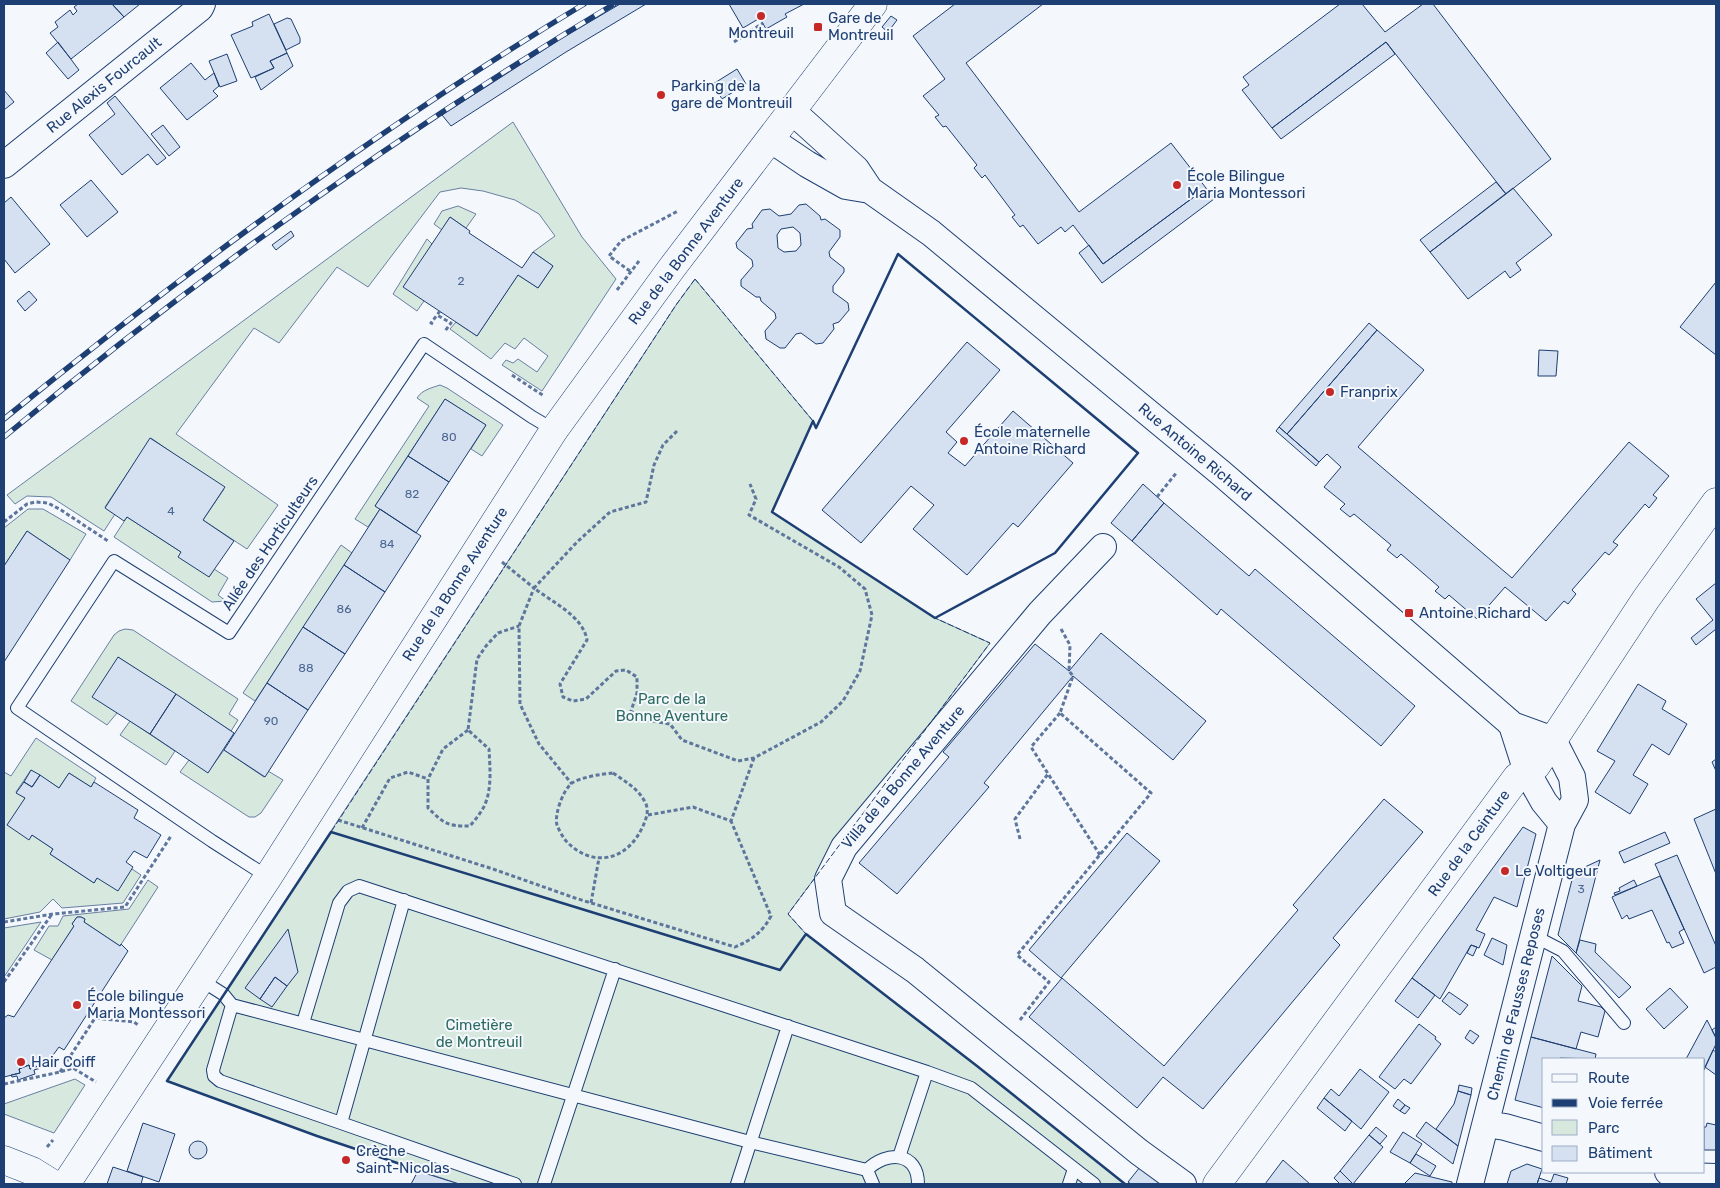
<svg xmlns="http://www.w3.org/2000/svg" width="1720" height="1188" font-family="Rubik,sans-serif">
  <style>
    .green { fill: #d7e8df; stroke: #687fa3 }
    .building { fill: #d5e0f0; stroke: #1d3f73; fill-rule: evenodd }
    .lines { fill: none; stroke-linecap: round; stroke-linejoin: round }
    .service-casing { stroke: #1d3f73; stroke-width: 14 }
    .minor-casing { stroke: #1d3f73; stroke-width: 28 }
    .tertiary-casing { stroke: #1d3f73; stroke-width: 29 }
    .path { stroke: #5e769c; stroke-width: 3; stroke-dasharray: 4 2.5; stroke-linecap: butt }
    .service { stroke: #f4f7fb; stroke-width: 12 }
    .minor { stroke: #f4f7fb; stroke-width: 26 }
    .tertiary { stroke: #f4f7fb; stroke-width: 28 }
    .rail-casing { stroke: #1d3f73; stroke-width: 5.5 }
    .rail { stroke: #f4f7fb; stroke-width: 4; stroke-dasharray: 11; stroke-linecap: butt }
    .fence { stroke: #1d3f73; stroke-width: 1; stroke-dasharray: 6 2.5; stroke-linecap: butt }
    .wall { stroke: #1d3f73; stroke-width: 2.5 }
    .poi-dot { fill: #c62828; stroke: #f4f7fb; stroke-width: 2 }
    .labels { text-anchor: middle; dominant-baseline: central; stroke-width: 4; stroke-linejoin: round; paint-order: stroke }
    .number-label { font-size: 12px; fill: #4b6792 }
    .poi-label { font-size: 15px; fill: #1d3f73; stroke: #f4f7fb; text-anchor: start }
    .street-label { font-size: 15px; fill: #1d3f73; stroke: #f4f7fb }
    .park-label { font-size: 15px; fill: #2c6c60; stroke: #f4f7fb }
  </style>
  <rect width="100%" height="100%" fill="#f4f7fb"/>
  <path class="green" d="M513,122L582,237L616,279L542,391L502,365L506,360L513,363L518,359L537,372L548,356L524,338L515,349L505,343L491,359L450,329L456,322L477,336L518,275L538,288L553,266L533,252L555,236L539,214L515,200L483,191L461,188L440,192L368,287L337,267L279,343L254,328L176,434L278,505L247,549L203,520L224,489L151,438L105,507L115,514L104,531L51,497L27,496L15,504L7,495Z
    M458,206L476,214L466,228L450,217L442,230L434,224L442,211Z
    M427,239L432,244L424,301L417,311L393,294Z
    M695,279L813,421L772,512L935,618L990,643L788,914L806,934L977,1066L1125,1184H459L317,1136L167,1081L676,305Z
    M440,385L447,388L503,425L482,456L471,449L486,425L445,399L375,506L380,509L368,527L355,519L429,406L417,398C422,390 431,388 440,385Z
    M28,509H43L86,534L70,560L27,531L4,566V528Z
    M127,517L181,552L209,577L214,569L228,578L218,595L226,601L212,602L114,537Z
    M341,545L352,553L255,701L243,693Z
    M125,629L133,630L238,699L229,714L238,720L231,731L118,657L117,713L107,725L71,701L114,635L119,631Z
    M130,721L175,751L166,765L120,735Z
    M36,738L96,778L91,787L69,773L59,788L31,770L16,792L25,798L29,839L32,835L53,849L50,854L94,883L97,878L132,869L141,875L123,903L62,908L53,899L40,912L4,919V772L11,776Z
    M224,750L264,777L268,771L283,780L261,813L255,817H249L180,772L189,760L208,772Z
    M148,880L158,887L120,946L84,922L85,919L81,917H77L72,924L74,926L52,960L34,950L49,926H58L63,916L129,909Z
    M41,922L4,977V928Z
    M75,1079L85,1085L54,1133L4,1114V1104Z"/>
  <path class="building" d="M78,4H112L124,17L71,59L50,33L58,27L55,22L70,10L73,15L77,11L74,7Z
    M112,4H140L124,17Z
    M620,4H646L566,52L451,126L442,115L559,40Z
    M729,4H804L785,14L787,17L766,29L760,18L743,28Z
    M955,4H1043L966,63L1079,212L1171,143L1206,188L1103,264L1073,225L1065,232L1061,227L1038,244L1023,225L1020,227L1012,217L1015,215L985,175L982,178L974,168L977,165L946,126L943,127L935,117L939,115L923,96L945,79L913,36Z
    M1340,4H1362L1385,32L1423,4H1433L1551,159L1506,194L1386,42L1272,128L1242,90L1249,85L1243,77Z
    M269,14L287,53L270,61L274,68L251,78L231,35L253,26L252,22Z
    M891,16L897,20L888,32L882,27Z
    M287,18L291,19L300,38V43L286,50L274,24Z
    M58,42L79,70L68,79L46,53Z
    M1386,42L1395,54L1281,139L1272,128Z
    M287,53L293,66L261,90L255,77L274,68L270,61Z
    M227,54L237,81L220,87L209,61Z
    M191,63L205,80L214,73L219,86L213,91L218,96L187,120L160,88Z
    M737,69L746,84L722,99L713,84Z
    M4,90L14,102L4,110Z
    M115,96L166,158L157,165L148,154L122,175L89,135L115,114L107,103Z
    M163,125L180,147L169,156L151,134Z
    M91,180L118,212L87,237L60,205Z
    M1496,182L1506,194L1430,252L1420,240Z
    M1206,188L1214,199L1102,283L1079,253L1089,245L1103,264Z
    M1513,188L1552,235L1516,263L1521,270L1510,278L1505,271L1468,299L1430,252Z
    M11,197L50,244L15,273L4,259V203Z
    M806,204L820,216L821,220L825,219L840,230V237L829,252L830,257L844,268V272L833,286V292L848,303L849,310L839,322L833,324L834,329L823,343L816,344L801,333L796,334L785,348H780L766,339L765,331L776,318L775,313L761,301L760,297H756L741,286V280L753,266L752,260L737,248L736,243L747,229L753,228L752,224L762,210L770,209L779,216L791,214L799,205ZM793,227L800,233L801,245L796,251L784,252L778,248L777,235L781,229Z
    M450,217L470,231L469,233L522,268L533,252L553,266L538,288L518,275L477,336L403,287Z
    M291,231L294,236L276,250L272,245Z
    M1716,282V355L1680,327Z
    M29,291L37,300L25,311L17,301Z
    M1369,323L1377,330L1287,434L1279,427Z
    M1377,330L1424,370L1358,447L1512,578L1629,442L1669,476L1653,495L1657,498L1649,508L1645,504L1613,542L1618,545L1609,555L1605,552L1572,590L1576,594L1568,604L1564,601L1546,621L1505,587L1477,619L1449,595L1445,599L1435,591L1439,587L1401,554L1397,558L1387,550L1391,545L1354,514L1350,517L1340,509L1345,504L1324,487L1341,467L1327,454L1319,462L1287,434Z
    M967,342L1000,370L946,432L957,442L948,453L965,466L1013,411L1073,463L1018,527L1013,523L967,575L913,529L934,505L911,486L861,543L822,510Z
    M1539,350L1558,351L1556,376H1538Z
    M445,399L486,425L449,482L408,456Z
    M1279,427L1319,462L1316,466L1276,431Z
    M150,438L225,487L203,520L234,541L209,577L178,557L181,552L127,517L124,521L105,508Z
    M408,456L449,482L416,533L375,506Z
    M1143,484L1164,503L1132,541L1111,523Z
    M1164,503L1249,576L1255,569L1415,706L1381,746L1221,609L1217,615L1132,541Z
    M380,509L421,536L385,592L344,565Z
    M27,531L70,560L4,662V566Z
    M344,565L385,592L345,654L303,627Z
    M1716,583V629L1696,645L1691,638L1713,620L1696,599Z
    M303,627L345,654L308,710L267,683Z
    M1101,633L1206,721L1173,760L1073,676L984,783L989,787L897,894L859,863L949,757L943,752L1035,644L1069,671Z
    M118,657L176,694L150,734L92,697Z
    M267,683L308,710L265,777L224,750Z
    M1638,684L1666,701L1662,709L1687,724L1669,755L1652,744L1633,775L1648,784L1630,814L1595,792L1615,761L1597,751Z
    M176,694L234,733L208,773L150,734Z
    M1716,759V771L1712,762Z
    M31,770L40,775L32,787L24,782Z
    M69,773L91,787L94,782L138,810L134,818L161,835L147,858L134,851L126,862L133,867L118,891L97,878L94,883L50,854L53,849L32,835L29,840L7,825L25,798L16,793L24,782L32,787L40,775L59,788Z
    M1384,799L1423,832L1333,938L1340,945L1203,1109L1163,1077L1137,1108L1029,1017L1062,978L1164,1066L1298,910L1293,905Z
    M1716,809V874L1694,819Z
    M1523,827L1536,834L1517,907L1494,897L1476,930L1485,934L1479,948L1471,945L1440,999L1412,978Z
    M1665,832L1670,843L1624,863L1619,852Z
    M1127,833L1160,861L1061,978L1029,950Z
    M1677,855L1716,946V967L1704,973L1655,864Z
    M1600,860L1588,907L1576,953L1558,935L1574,872Z
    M1660,876L1684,929L1679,932L1684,943L1672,948L1669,942L1667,943L1652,910L1629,919L1627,915L1622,919L1612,897Z
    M1634,880L1637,886L1615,895L1614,893L1620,891L1619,888Z
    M77,917H81L85,919L84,922L120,946L121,944L128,951L64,1050L59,1047L48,1062L30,1069L29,1065L19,1069L20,1073L4,1077V1018L8,1015L14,1017L74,926L72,924Z
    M288,929L298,972L287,986L275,977L260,999L245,988Z
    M1492,938L1507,945L1503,965L1484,955Z
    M1580,940L1596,944L1595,952L1631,987L1619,998L1576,953Z
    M1471,945L1477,947L1473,956L1467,953Z
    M1552,956L1582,986L1578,1001L1601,1007L1605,1011L1598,1037L1581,1032L1576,1049L1531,1037Z
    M275,977L287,986L272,1007L260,999Z
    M1412,978L1435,995L1418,1018L1395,1001Z
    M1670,988L1688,1007L1664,1029L1646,1009Z
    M1449,992L1468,1005L1460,1015L1442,1001Z
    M1707,1020L1716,1038V1044L1704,1070V1059H1686Z
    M1419,1024L1436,1037L1435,1039L1441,1044L1411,1084L1404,1079L1395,1089L1379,1077Z
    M1716,1027V1038L1712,1030Z
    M1470,1030L1479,1036L1473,1044L1465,1038Z
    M1531,1037L1596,1054L1595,1059L1560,1058V1059H1544V1108L1515,1100Z
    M1713,1050L1716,1052V1075L1705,1067Z
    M29,1065L30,1069L41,1065V1068L34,1070L35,1074L18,1080L17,1076L12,1077L11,1075L20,1073L19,1069Z
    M1360,1069L1389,1092L1361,1129L1324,1098L1331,1089L1339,1096Z
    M1459,1085L1472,1088L1471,1095L1458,1091Z
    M1458,1091L1471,1095L1458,1146L1436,1129L1454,1104Z
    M1324,1098L1352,1121L1345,1131L1317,1108Z
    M1398,1099L1405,1105L1400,1111L1393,1106Z
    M1405,1105L1410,1108L1405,1114L1400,1111Z
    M1426,1122L1458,1146L1453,1164L1416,1136Z
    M143,1123L175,1134L159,1182L127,1171Z
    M1707,1123L1716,1125V1150H1704V1127H1706Z
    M1376,1127L1387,1136L1380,1144L1369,1135Z
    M1403,1132L1422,1144L1410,1163L1390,1152Z
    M1369,1135L1383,1147L1353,1184L1340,1171Z
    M189 1150a9 9 0 1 1 18 0a9 9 0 1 1-18 0Z
    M1416,1154L1436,1166L1430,1176L1410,1163Z
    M1283,1160L1310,1184H1265Z
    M1527,1164L1542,1169L1537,1184H1507L1511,1171Z
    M113,1167L143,1177L141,1184H107Z
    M1140,1167L1161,1183L1160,1184H1131L1128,1182Z
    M418,1171L459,1184H411Z
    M1340,1171L1353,1184H1340L1334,1178Z
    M1415,1173L1452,1182V1184H1404Z
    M1554,1174L1568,1178L1566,1184H1537L1539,1178L1551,1182Z"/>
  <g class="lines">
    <defs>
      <path id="service" d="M268,877L212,841L17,708L114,561L229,633L424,344L532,417L554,430
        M1534,936L1563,951L1624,1023
        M201,980L223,994L232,1005L750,1142L867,1170
        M232,1005L213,1070L214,1076L220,1081L341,1123L404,900
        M303,1023L339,903L348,891L359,886L927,1072L971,1088L1094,1184
        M341,1123L515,1184
        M899,1157L927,1072
        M867,1170C887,1150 918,1152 918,1184
        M867,1170L873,1184
        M544,1184L615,969
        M737,1184L788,1026
        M1069,1184L1074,1169"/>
      <path id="minor" d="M792,111L856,169L870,190L931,233L1221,473L1508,721L1512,725L1553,740L1572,777L1575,800L1562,824L1470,1184
        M770,139L807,164L846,186L870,190
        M4,165L200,8L202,4
        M1103,547L1040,613L844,847L828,879L833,913L915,970L1139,1152L1183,1184
        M1512,725L1527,772L1544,802L1562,824
        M1486,1124L1505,1127L1544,1138
        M1668,1172L1685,1176L1716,1177"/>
      <path id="tertiary" d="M4,1160L32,1171L53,1184
        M66,1184L268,877L554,430L671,269L873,4
        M1217,1184L1517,777L1536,766L1646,599L1716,502"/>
    </defs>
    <use href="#service" class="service-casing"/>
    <use href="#minor" class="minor-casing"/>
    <use href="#tertiary" class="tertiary-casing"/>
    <path class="path" d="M734,42L763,23
      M630,271L609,256L621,241L678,211
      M617,290L639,261
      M440,311L437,315L451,323L445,331
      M433,324L431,323L437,315
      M512,375L544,396
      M677,431L663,445L654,465L646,502L610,512L577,542L534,588C552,602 583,616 587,640L560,684L563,697L573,701L586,699L616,671L626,670L637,677V693L631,711L640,719L670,724L682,740L738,761L754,758L821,722L843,701L860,671L872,615L865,589L839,567L749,515L756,499L750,484
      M1157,497L1177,472
      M4,522L27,504L35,502L48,503L61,510L108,541
      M502,562L534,588L519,626L520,704L539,744L572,784
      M1060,713L1031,747L1100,855
      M468,730L443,749L428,779V808C445,824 446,826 470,826C473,822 477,818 480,813C493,796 490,769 489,749L468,730L477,659L486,646L498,633L519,626
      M613,773C626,782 639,789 646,804C649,812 646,819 643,826C628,860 594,869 567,842C563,838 559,830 557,825C554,815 563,790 572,783C582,777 601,774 613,773Z
      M648,815L693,807L731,821L754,758
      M338,820L493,869L575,898L735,947C751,940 762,933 771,916L731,821
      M362,828L390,778L408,772L428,779
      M1020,839L1015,819L1048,774
      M591,903L599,858
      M4,922L53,914L125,907L171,836
      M4,982L52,914
      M1020,1020L1049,982L1017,955L1151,793L1060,713L1073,676L1069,671L1070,645L1061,629
      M60,1072L95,1018L134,1022L138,1025
      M4,1084L60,1072L73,1068L96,1082
      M47,1147L53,1140"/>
    <use href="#service" class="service"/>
    <use href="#minor" class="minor"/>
    <use href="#tertiary" class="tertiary"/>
    <defs>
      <path id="rail" d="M4,419C188,269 380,127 584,4
        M4,437C196,278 399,133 614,4"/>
    </defs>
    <use href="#rail" class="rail-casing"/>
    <use href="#rail" class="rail"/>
    <path class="fence" d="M695,279L813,421L772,512L935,618L990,643L788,914L806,934L780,970L331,832L676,305Z"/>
    <path class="wall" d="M898,254L1138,453L1055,553L935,618L772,512L813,421L816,428Z
      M421,1171L317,1136L167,1081L331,832L780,970L806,934L977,1066L1125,1184"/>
  </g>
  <g class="poi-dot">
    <circle cx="761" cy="16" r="5"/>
    <rect x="813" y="22" width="10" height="10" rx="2.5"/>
    <circle cx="661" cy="95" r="5"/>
    <circle cx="1177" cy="185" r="5"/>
    <circle cx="1330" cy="392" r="5"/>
    <circle cx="964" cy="441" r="5"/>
    <rect x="1404" y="608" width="10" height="10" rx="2.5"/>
    <circle cx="1505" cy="871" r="5"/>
    <circle cx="77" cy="1005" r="5"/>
    <circle cx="21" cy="1062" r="5"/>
    <circle cx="346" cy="1160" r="5"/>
  </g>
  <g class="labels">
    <g class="number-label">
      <text x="461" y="281">2</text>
      <text x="449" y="437">80</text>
      <text x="412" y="494">82</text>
      <text x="171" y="511">4</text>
      <text x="387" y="544">84</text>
      <text x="344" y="609">86</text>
      <text x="306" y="668">88</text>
      <text x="271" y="721">90</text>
      <text x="1581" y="889">3</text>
    </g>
    <g class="poi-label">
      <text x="828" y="18">Gare de<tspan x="828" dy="17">Montreuil</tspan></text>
      <text x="761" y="33" text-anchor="middle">Montreuil</text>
      <text x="671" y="86">Parking de la<tspan x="671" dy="17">gare de Montreuil</tspan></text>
      <text x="1187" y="176">École Bilingue<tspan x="1187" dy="17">Maria Montessori</tspan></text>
      <text x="1340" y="392">Franprix</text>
      <text x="974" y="432">École maternelle<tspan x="974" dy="17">Antoine Richard</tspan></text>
      <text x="1419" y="613">Antoine Richard</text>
      <text x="1515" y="871">Le Voltigeur</text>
      <text x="87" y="996">École bilingue<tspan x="87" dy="17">Maria Montessori</tspan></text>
      <text x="31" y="1062">Hair Coiff</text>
      <text x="356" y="1151">Crèche<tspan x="356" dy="17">Saint-Nicolas</tspan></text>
    </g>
    <g class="street-label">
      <text transform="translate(104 85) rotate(-39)">Rue Alexis Fourcault</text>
      <text transform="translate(686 251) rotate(-53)">Rue de la Bonne Aventure</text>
      <text transform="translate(1195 452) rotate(40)">Rue Antoine Richard</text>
      <text transform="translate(270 543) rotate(-56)">Allée des Horticulteurs</text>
      <text transform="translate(455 584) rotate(-57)">Rue de la Bonne Aventure</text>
      <text transform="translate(903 777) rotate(-50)">Villa de la Bonne Aventure</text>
      <text transform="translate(1469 843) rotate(-54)">Rue de la Ceinture</text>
      <text transform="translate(1516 1004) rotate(-76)">Chemin de Fausses Reposes</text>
    </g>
    <g class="park-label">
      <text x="672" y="699">Parc de la<tspan x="672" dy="17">Bonne Aventure</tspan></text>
      <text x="479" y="1025">Cimetière<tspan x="479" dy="17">de Montreuil</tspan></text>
    </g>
  </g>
  <rect width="1720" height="1188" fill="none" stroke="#1d3f73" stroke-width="10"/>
  <rect x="1542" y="1058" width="162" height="115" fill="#f4f7fb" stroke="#9eadc5"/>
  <rect x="1552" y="1074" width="25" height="8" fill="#f4f7fb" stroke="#9eadc5"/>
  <text x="1588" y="1083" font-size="15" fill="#1d3f73">Route</text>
  <rect x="1552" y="1099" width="25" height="8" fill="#1d3f73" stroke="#9eadc5"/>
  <text x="1588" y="1108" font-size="15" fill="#1d3f73">Voie ferrée</text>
  <rect x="1552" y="1120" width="25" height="15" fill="#d7e8df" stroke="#9eadc5"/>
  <text x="1588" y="1133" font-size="15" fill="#1d3f73">Parc</text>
  <rect x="1552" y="1146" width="25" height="15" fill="#d5e0f0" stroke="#9eadc5"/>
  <text x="1588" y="1158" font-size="15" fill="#1d3f73">Bâtiment</text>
</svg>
